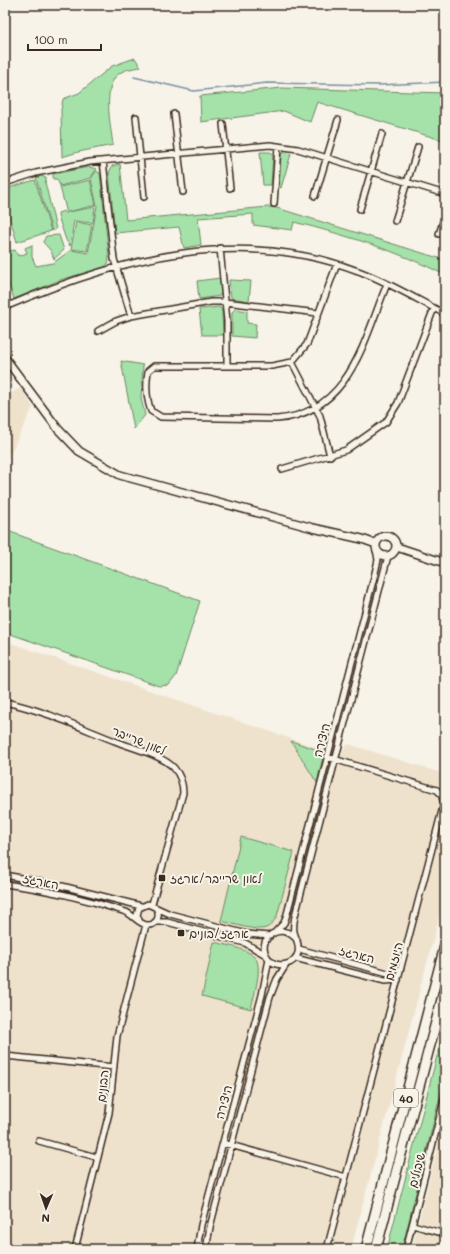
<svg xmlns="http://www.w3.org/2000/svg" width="450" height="1254" font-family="Mali,'Playpen Sans Hebrew',sans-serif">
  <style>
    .built { fill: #eee2cd }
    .green { fill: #a4e2aa; stroke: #708664 }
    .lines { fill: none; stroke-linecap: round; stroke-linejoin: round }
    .stream { stroke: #7890a4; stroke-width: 1.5 }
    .street-casing { stroke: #3b2a1e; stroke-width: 8 }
    .secondary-casing { stroke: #3b2a1e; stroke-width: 10 }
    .highway-casing { stroke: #3b2a1e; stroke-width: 12 }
    .street { stroke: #f7f3e8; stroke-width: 5 }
    .secondary { stroke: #f7f3e8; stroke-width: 7 }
    .highway { stroke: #f7f3e8; stroke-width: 9 }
    .poi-dot { fill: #3b2a1e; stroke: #f7f3e8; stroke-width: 1.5 }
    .labels { text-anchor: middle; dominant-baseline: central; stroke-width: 4; stroke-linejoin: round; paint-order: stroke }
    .shield { fill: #f7f3e8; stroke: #73665b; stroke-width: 1 }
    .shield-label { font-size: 11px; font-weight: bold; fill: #3b2a1e }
    .street-label { font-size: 12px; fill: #3b2a1e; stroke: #f7f3e8 }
    .poi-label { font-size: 12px; fill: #3b2a1e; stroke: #f7f3e8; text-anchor: start }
  </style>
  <rect width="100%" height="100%" fill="#f7f3e8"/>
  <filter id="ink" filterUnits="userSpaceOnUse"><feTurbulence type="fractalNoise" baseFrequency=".025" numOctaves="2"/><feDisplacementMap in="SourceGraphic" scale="8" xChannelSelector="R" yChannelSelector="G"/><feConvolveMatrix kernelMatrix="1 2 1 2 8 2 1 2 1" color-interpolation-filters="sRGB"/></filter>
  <g filter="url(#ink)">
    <path class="built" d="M21,388L33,407L5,465V396Z
      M5,641L339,755L348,744L445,774V895L351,1249H5Z
      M445,1117V1249H411L416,1233Z"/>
    <path class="green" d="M135,58L141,67C135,68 125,69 120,73C101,84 111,127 113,145L78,152L62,157L61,110L63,99L79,93L112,66Z
      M282,88L445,93V141L317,102L310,122L284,111L201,122L200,96Z
      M260,152H270L273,154L271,185H263Z
      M284,152L291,154L281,188L279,187L281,154Z
      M120,164L126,220L268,207L277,208L445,260V275C398,251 346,235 294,222L292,230L253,225V214L198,218L201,245L184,248L179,227L115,233L109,173L112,166Z
      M89,167L97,169L90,178L60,186L57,179H53V174Z
      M96,171L100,173L109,257L108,264L104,267L60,280L14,299L5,273V252L15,250L18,256L27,253L25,248L32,245V257L36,266L53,263L71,250L88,253L97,206L91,179Z
      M41,176L46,178V181L45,182L56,229L52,231L36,178Z
      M35,180L51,231L17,242L5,202V189Z
      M90,180L96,205L68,212L95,207L93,223L74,221L70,246L66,240L58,216V213L64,211L65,213H67L60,187Z
      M76,222L92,225L87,251L71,249Z
      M59,235L64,250L54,259L51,251L43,242L46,236Z
      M220,278L222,291L220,296L199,299L197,281Z
      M229,280L251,281L249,301L231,298Z
      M220,307L222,312L223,335H202L199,309Z
      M235,309L247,311V323L256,324L255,338L232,336V312Z
      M121,361L143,365L141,398L145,415L134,429Z
      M5,530L200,601L176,676L169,685L159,686L5,632Z
      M291,741L324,752L317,783Z
      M241,837L294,852L277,916C274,921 271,926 266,928C257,932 231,923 221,921Z
      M214,942C226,945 243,948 253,955C265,964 253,997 251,1009L202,996Z
      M445,1025V1076L402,1249H387Z"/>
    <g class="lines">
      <path class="stream" d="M134,77L194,91L267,83L379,85L445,82"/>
      <defs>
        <path id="street" d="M174,114L183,192
          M136,117L144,197
          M223,124L230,188
          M103,161L114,259L131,316
          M5,183L36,173L90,162L270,145L298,149L445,194
          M315,196L338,120
          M274,204L278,146
          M360,209L382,134
          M395,221L418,147
          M439,234L445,216
          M220,248L227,321V366
          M337,264L307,344L292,362L272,366H154L148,371C146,384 146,398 151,411L161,417L277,419C350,413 364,340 387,284
          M5,307C120,258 239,225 361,272C390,283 418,300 445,314
          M98,331L116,321L131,316L211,302H225L318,313
          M292,362L320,416L330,456
          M282,469L346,450L386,422L398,403L434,308
          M5,702C43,710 79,727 115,741C132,748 162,755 174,768C180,775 183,784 183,793L152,904
          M5,875L62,886L141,906
          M5,884C45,889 87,899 126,912C133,915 139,924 147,925C157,926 161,915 156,908
          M139,920L137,915L139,908L148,904L170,914L247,934L270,936
          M155,922H167L245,943L266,955
          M276,931L284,923L287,914L374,577L378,560L376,549
          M297,940C281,919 254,940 268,958C276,969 294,966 298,953C300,945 296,939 294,932C293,927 294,921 295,916L388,556
          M299,949L388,973L398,980
          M295,958L385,981L398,980
          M5,1056L114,1067
          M39,1141L96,1157
          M223,1143L346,1177
          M413,1225L445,1234
          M75,1249L109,1113L117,1036L146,925
          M197,1249L201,1225L262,995L269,959
          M206,1249L210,1227L270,997L277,979L286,965
          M327,1249L444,803L441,794L437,790L327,757
          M406,1249L445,1096"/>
        <path id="secondary" d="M5,358L58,429L79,451L120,475L313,528L362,539L376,544
          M376 546a10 10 0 1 1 20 0a10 10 0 1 1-20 0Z
          M397,547L445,563"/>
        <path id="highway" d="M366,1249L445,946
          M376,1249L445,988"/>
      </defs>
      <use href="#street" class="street-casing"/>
      <use href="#secondary" class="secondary-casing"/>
      <use href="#highway" class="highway-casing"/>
      <use href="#street" class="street"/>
      <use href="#secondary" class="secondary"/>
      <use href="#highway" class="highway"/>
    </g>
  </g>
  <g class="poi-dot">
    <rect x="158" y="874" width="8" height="8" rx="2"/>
    <rect x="177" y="929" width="8" height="8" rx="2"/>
  </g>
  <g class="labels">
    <rect class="shield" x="394" y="1089" width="24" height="18" rx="3"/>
    <g class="shield-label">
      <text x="406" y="1098">40</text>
    </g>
    <g class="street-label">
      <text transform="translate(139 740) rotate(22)">לאון שרייבר</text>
      <text transform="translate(321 740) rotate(-75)">היצירה</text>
      <text transform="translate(41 881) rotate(12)">הארגז</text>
      <text transform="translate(357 954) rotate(15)">הארגז</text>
      <text transform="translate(393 961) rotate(-75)">היוזמים</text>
      <text transform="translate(102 1086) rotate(-84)">הבונים</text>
      <text transform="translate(223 1102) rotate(-75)">היצירה</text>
      <text transform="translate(416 1170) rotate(-76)">שיבולים</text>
    </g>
    <g class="poi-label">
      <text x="170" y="878">לאון שרייבר/ארגז</text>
      <text x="189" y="933">ארגז/בונים</text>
    </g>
  </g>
  <rect width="450" height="1254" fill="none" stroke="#f7f3e8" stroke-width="20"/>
  <rect x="10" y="10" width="430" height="1234" fill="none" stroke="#3b2a1e" stroke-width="1.5" filter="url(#ink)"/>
  <g transform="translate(46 1208) rotate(182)" stroke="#f7f3e8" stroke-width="3" paint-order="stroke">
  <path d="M0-3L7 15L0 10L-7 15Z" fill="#3b2a1e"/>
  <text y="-6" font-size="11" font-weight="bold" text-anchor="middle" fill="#3b2a1e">N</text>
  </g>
  <path d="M28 44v6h73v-6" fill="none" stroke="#3b2a1e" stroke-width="2"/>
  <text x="34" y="44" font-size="12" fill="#3b2a1e" stroke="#f7f3e8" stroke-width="3" paint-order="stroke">100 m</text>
</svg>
